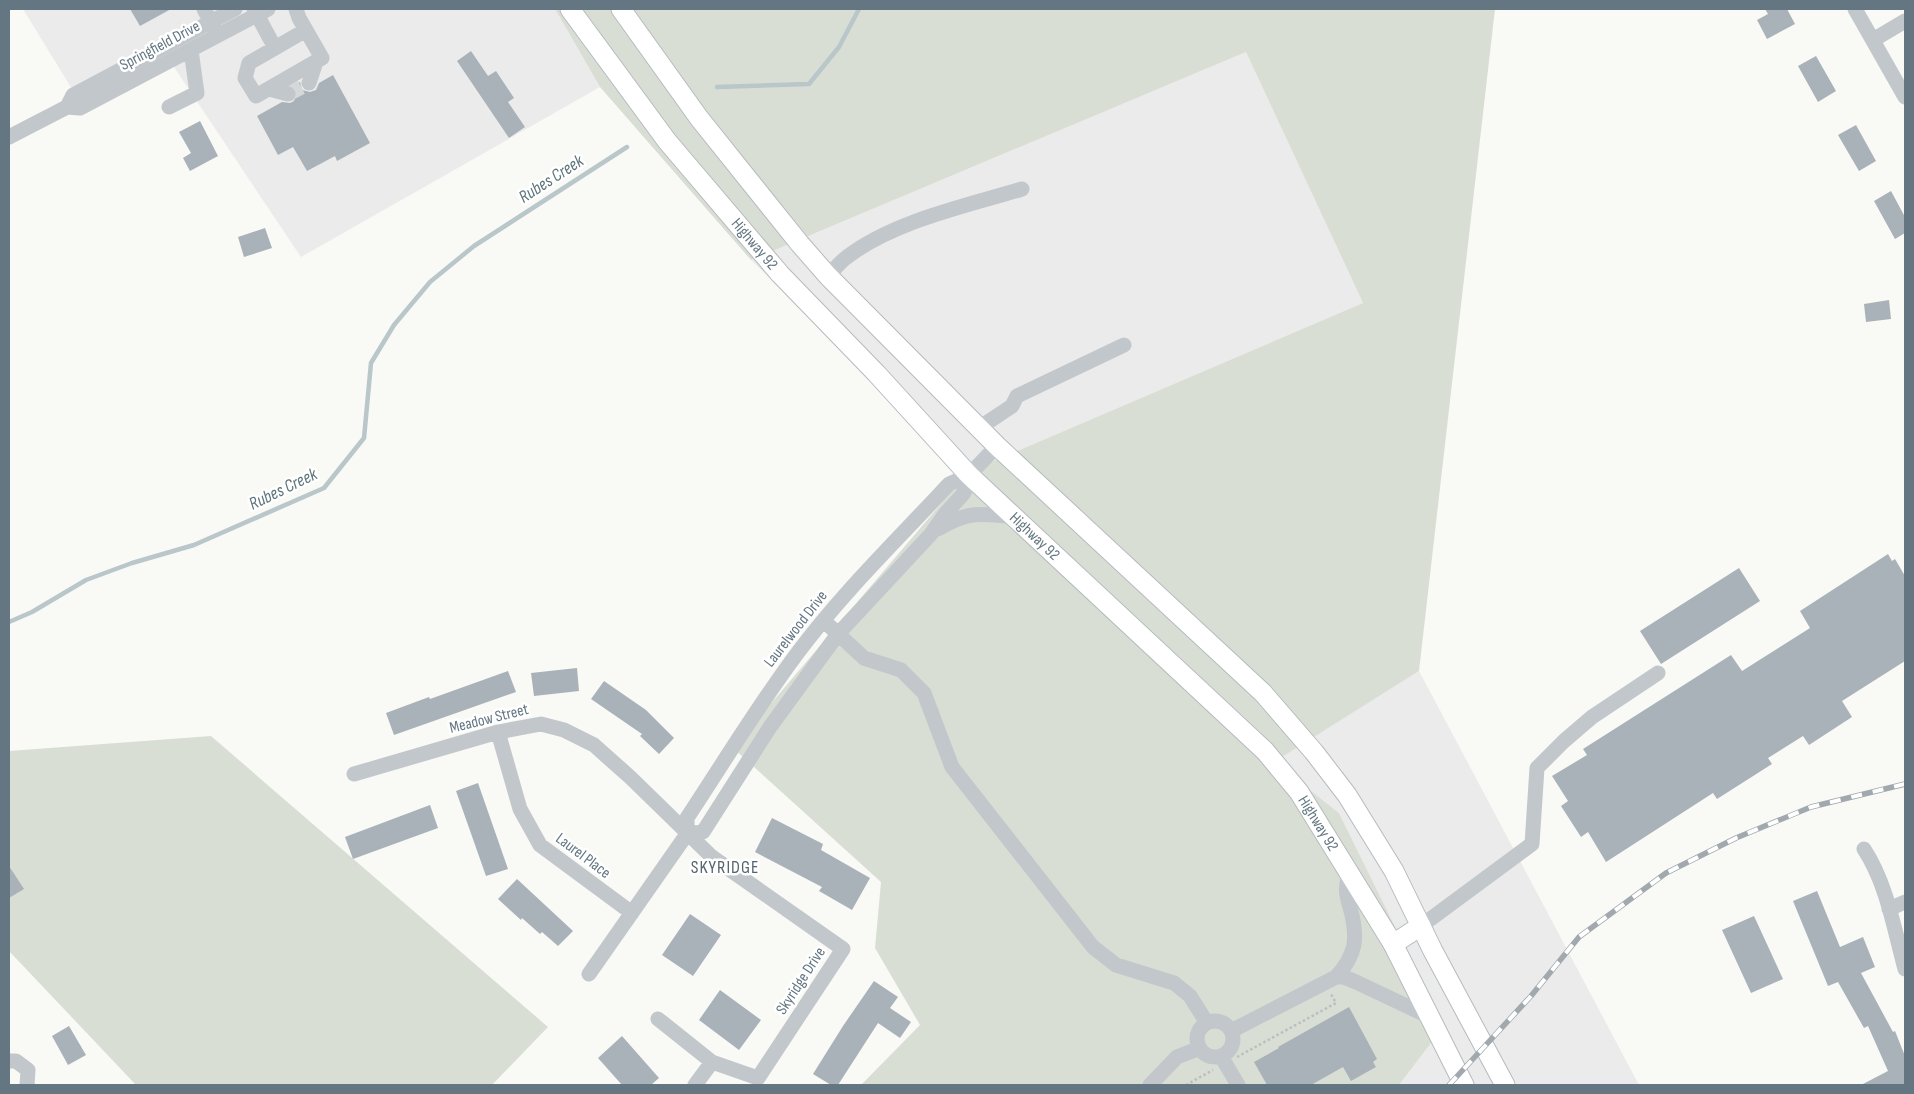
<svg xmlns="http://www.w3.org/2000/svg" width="1914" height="1094" font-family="'Sofia Sans Condensed',sans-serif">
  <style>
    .built { fill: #eaebea }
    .green { fill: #d9ded5 }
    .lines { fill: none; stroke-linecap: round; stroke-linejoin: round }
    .stream { stroke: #b9c6ca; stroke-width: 4.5 }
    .building { fill: #a9b2b8 }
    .minor-tunnel { stroke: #d4d8d9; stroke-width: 15; stroke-dasharray: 15 8; stroke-linecap: butt }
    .major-casing { stroke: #b5bbbf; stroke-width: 21 }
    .path { stroke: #babec1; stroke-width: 2.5; stroke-dasharray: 2.5 2.5; stroke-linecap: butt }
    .minor { stroke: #c2c7cb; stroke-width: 15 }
    .major { stroke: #fff; stroke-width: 19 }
    .rail-casing { stroke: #a1a9af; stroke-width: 5.5 }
    .rail { stroke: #fff; stroke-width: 4; stroke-dasharray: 11; stroke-linecap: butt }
    .labels { text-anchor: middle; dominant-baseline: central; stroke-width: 5; stroke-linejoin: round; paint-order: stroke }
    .street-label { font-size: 16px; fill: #637682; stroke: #fff }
    .water-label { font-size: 18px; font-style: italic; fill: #5e757c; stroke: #fff }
    .neighbourhood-label { font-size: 18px; letter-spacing: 1px; fill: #55636d; stroke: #fff }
  </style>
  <rect width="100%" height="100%" fill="#f9f9f6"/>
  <path class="built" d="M23,9H555L600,87L301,257L164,52L80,102Z
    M1246,52L1363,303L968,472L751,260Z
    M1419,671L1639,1085H1399L1444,1026L1339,813L1273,762Z"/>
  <path class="green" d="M555,9H1495L1419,671L1274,762L1339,813L1444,1026L1399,1085H861L920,1025L875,948L881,882L733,748L968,472L1363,303L1246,52L751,260L600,87Z
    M211,736L548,1027L492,1085H136L9,951V751Z"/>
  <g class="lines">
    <path class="stream" d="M717,87L809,84L839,47L859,9
      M9,622L32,612L86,580L132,563L194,545L324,488L364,438L371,363L394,325L430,282L474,246L627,147"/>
  </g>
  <path class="building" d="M130,9H171L140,26Z
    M1765,9H1787L1795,24L1767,39L1757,20L1768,14Z
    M471,51L488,76L496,71L514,98L508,102L525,127L509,138L457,61Z
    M1816,56L1836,91L1818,102L1798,66Z
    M333,75L370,143L337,161L335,156L307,171L293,147L278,155L257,116L282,102L290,103L294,101L297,92L292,86L300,82L302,90L310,92L316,90L319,83Z
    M200,121L218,156L190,171L183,158L191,153L179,132Z
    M1856,125L1876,161L1859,171L1838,135Z
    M1891,191L1905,217V233L1895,239L1874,201Z
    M265,228L272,248L244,257L238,237Z
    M1889,300L1891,319L1866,322L1864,304Z
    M1888,554L1892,561L1895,559L1905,576V661L1842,701L1852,717L1809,745L1803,736L1768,758L1772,764L1717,799L1713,793L1606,862L1588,832L1581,837L1561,806L1568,801L1552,776L1587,755L1583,749L1731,655L1742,671L1810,628L1800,611Z
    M1739,568L1760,601L1661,664L1640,631Z
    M577,668L579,691L534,696L531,673Z
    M508,671L516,692L394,735L386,713L429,697L430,699Z
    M604,681L646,710L674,738L659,754L640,736L642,734L591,699Z
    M478,783L508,869L486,876L456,791Z
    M430,805L438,828L353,859L345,837Z
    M772,818L823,844L821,850L870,878L852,910L819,891L822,887L755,852Z
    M9,866L24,889L9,898Z
    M517,879L573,931L558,946L542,932L540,934L522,918L521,920L498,899Z
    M1817,891L1840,947L1863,937L1875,967L1861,973L1893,1032L1895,1031L1905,1056V1085H1861L1888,1071L1868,1026L1864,1028L1838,982L1828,986L1793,901Z
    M690,914L721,935L693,976L662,955Z
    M1754,916L1783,979L1751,993L1722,930Z
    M874,981L898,997L890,1008L911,1022L900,1038L878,1023L838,1085H831L813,1074L843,1026Z
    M720,990L761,1020L739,1050L699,1020Z
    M1349,1007L1377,1059L1373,1062L1376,1067L1351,1081L1343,1067L1311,1085H1267L1254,1062L1279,1048L1278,1047Z
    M69,1026L86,1055L68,1065L52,1036Z
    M622,1036L659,1078L651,1085H622L598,1058Z"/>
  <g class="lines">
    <path class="minor-tunnel" d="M288,94L309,83"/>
    <defs>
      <g id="major">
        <path id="s1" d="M570,9L667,141L780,274L876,373L969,475L1265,751L1299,792L1393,944L1464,1085"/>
        <path d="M621,9L699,118L800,244L828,276L997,446L1263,693L1314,752L1347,795L1394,871L1433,951L1505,1085"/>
        <path d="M1393,944L1421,926"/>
      </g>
    </defs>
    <use href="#major" class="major-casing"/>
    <path class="path" d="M1237,1057L1336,1003L1331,994
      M1186,1085L1213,1070"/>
    <path class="minor" d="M204,9L215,30
      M254,9L275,48L249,63L245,78L256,96L322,58L299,18L296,9
      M1855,9L1905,97
      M1873,40L1905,21
      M275,48L306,30
      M309,83L316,62
      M269,89L288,94
      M67,107L73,95L235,9
      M169,107L197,93L191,50
      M9,137L67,107L80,108L268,9
      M828,276C834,270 840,262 847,257C894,221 966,206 1022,189
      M979,428L1012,406L1017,396L1124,345
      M938,529C967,511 981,513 1014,517
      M824,621L864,658L901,670L924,693L952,767L1093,947L1116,965L1174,983L1190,996L1207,1023
      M498,732L520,809L540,845L632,913
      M354,774L498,732L541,724L564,730L594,745L631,778L712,857L843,949L758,1078L712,1062L658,1019
      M687,834L703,832L770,727L813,668L838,634L931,534L945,514L964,493L969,475
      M1864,849C1887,884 1894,929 1905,969
      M1349,876C1344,889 1347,897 1351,911C1358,939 1356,955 1336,977H1344L1356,982L1430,1017
      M1889,909L1905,902
      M1421,926L1532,844L1537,768L1564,741L1592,717L1658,673
      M589,974L687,834V818C724,762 759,704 799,651C844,591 898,539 949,484L969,475L997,446
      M1197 1039a18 18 0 1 1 36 0a18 18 0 1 1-36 0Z
      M1231,1031L1336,977
      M1221,1056L1238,1085
      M9,1061H16L28,1070L27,1085
      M695,1085L712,1062
      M1150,1085L1177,1057L1200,1048"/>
    <use href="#major" class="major"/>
    <defs>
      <path id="rail" d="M1449,1085L1531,996L1579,937L1666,873L1736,838L1811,807L1905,784"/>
    </defs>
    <use href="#rail" class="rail-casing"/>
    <use href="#rail" class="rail"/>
  </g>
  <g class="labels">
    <g class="street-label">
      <text transform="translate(160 46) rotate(-28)">Springfield Drive</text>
      <text stroke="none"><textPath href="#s1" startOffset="299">Highway 92</textPath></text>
      <text stroke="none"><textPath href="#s1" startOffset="704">Highway 92</textPath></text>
      <text transform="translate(796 629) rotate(-52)">Laurelwood Drive</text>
      <text transform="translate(489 719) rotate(-14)">Meadow Street</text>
      <text stroke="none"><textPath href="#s1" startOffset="1109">Highway 92</textPath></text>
      <text transform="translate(583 856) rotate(37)">Laurel Place</text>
      <text transform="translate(801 981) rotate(-57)">Skyridge Drive</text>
    </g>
    <g class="water-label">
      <text transform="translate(551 179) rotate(-33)">Rubes Creek</text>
      <text transform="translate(283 489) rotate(-26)">Rubes Creek</text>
    </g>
    <g class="neighbourhood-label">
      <text x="725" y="867">SKYRIDGE</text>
    </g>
  </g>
  <rect width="1914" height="1094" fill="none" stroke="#637682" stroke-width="20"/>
</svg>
